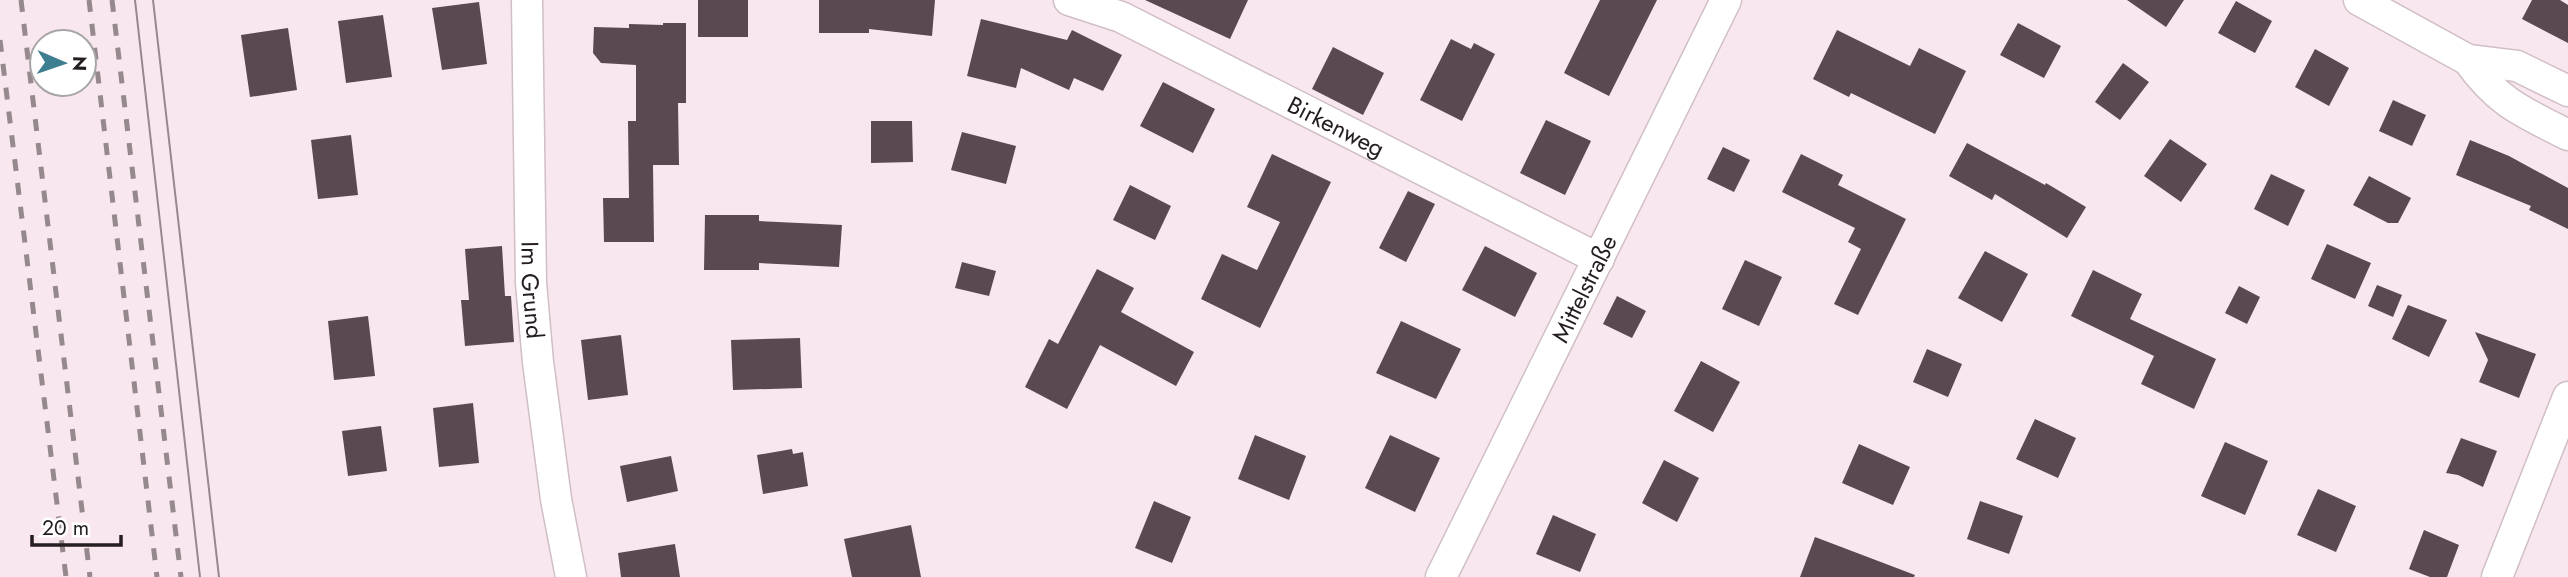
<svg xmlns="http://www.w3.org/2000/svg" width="2568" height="577" font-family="Jost,sans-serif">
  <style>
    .building { fill: #584a50 }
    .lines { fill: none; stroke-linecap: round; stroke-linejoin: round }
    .minor-casing { stroke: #d0bfc6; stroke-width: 33 }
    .minor { stroke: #fff; stroke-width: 30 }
    .tram { stroke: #95898e; stroke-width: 2 }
    .rail { stroke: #95898e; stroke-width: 5; stroke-dasharray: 12 12; stroke-linecap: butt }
    .labels { text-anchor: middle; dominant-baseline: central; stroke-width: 7; stroke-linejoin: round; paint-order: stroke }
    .street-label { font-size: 24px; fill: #241e20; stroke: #fff }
  </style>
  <rect width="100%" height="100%" fill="#f9e7ef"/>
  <path class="building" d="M698,0H748V37H698Z
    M819,0H935L932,36L869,29V33H819Z
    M1145,0H1248L1230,39Z
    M1600,0H1657L1609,96L1564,73Z
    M2127,0H2184L2166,27Z
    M2532,0H2560L2568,5V43L2522,19Z
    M2236,1L2272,21L2255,53L2218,33Z
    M479,2L487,64L442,70L432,8Z
    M383,15L392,77L346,83L338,21Z
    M981,19L1067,40L1072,30L1122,55L1103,91L1074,78L1069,90L1021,68L1016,88L967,76Z
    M663,23H686V103H678L679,165H653L654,242H604L603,198H629L628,121H636V65L601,63L593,53L594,27L629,28V24L663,25Z
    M2018,23L2061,46L2044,78L2000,55Z
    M288,28L297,90L250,97L241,35Z
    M1837,30L1910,66L1919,48L1966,71L1935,134L1851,93L1849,97L1813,79Z
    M1451,39L1471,49L1474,43L1495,54L1462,121L1420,100Z
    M1333,47L1384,73L1363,115L1312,89Z
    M2315,49L2349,68L2329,106L2295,87Z
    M2123,63L2149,82L2120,120L2095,102Z
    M1163,82L1215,109L1193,153L1140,126Z
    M2393,100L2426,115L2412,146L2379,131Z
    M1546,120L1591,141L1565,195L1520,173Z
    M871,121H912L913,162L871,163Z
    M962,132L1016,146L1006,184L951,170Z
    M351,135L358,195L318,199L311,140Z
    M2170,139L2207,164L2181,202L2144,176Z
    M2470,140L2509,156L2568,188V229L2529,210L2531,206L2456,175Z
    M1967,143L2045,185L2046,183L2086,207L2067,238L1995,194L1992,200L1949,176Z
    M1723,147L1750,160L1734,192L1707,179Z
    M1272,154L1331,182L1260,328L1201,299L1222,254L1257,270L1280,222L1247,207Z
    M1801,154L1843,175L1838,185L1906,219L1858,315L1834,304L1861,249L1848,242L1855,228L1782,192Z
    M2271,174L2305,190L2288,226L2254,209Z
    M2369,176L2411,198L2398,223H2388L2353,205Z
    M1130,185L1171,206L1155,240L1113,220Z
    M1408,191L1435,204L1406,262L1379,248Z
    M705,215H759V221L842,225L839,267L759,263V270H704Z
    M2327,244L2371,263L2355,299L2311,279Z
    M502,246L505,296H511L514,342L465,346L461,300H469L465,249Z
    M1485,246L1537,273L1515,317L1462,290Z
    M1985,251L2028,274L2002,322L1958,298Z
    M1745,260L1782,277L1759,326L1722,309Z
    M962,262L996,271L989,296L955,288Z
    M1097,269L1134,288L1121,312L1194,352L1176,386L1100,345L1067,409L1025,387L1049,339L1058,344Z
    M2093,270L2142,294L2130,319L2216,359L2194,409L2141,384L2154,356L2071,316Z
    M2377,285L2402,295L2393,317L2368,306Z
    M2239,286L2260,297L2247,324L2225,313Z
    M1617,296L1646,311L1632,338L1603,324Z
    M2408,305L2447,320L2429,357L2392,339Z
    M368,316L375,376L334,380L328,321Z
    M1401,321L1461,349L1436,399L1376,373Z
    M2475,332L2536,354L2519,398L2479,382L2488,360Z
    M621,335L628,395L588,400L581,340Z
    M800,338L802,388L733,390L731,340Z
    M1927,349L1962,364L1948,397L1913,382Z
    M1701,361L1740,382L1713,432L1674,411Z
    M473,403L479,463L439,467L433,408Z
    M2035,419L2076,438L2058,478L2016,459Z
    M381,426L387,471L348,476L342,431Z
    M1255,435L1306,456L1289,500L1238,479Z
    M1390,435L1440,458L1415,512L1365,488Z
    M2461,438L2497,451L2483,487L2458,475L2446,473Z
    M2225,442L2268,461L2245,515L2201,496Z
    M1859,444L1910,467L1893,505L1842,483Z
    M792,449L793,454L803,452L808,486L763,494L757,455Z
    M671,456L678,491L627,502L620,466Z
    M1664,460L1699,478L1677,522L1642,503Z
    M2318,489L2356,506L2336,552L2297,535Z
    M1154,501L1191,517L1172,563L1135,548Z
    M1980,501L2023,516L2009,554L1967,539Z
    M1553,515L1596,534L1580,572L1536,554Z
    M911,525L921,577H852L844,539Z
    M2424,530L2459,545L2447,577H2430L2409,569Z
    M1815,537L1915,575L1914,577H1800Z
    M675,544L680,577H621L618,553Z"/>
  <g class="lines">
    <defs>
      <g id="minor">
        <path id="s1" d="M527,0L531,283L538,362L556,499L571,577"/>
        <path id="s2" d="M1069,0L1121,17L1599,259"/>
        <path d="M2359,0L2468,60L2517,66L2568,91"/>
        <path d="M2468,60C2498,103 2523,112 2568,135"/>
        <path id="s3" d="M1441,577L1726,0"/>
        <path d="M2497,577L2568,397"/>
      </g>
    </defs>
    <use href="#minor" class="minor-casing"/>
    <use href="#minor" class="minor"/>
    <path class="tram" d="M135,0L200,577
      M153,0L219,577"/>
    <path class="rail" d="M21,0L90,577
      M89,0L157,577
      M112,0L181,577
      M0,40L66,577"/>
  </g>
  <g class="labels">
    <g class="street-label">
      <text stroke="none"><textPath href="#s2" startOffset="296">Birkenweg</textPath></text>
      <text stroke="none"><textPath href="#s3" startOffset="322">Mittelstraße</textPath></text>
      <text stroke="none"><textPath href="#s1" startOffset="290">Im Grund</textPath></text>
    </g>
  </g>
  <g transform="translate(63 63) rotate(92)"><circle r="33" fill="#ffffff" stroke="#a7a5a6" stroke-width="2"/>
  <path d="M0-5L12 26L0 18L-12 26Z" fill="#3d7e91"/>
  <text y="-10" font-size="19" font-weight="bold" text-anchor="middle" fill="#241e20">N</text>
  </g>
  <path d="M32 535v10h89v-10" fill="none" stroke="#241e20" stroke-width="3.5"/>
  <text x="42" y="535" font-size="21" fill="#241e20" stroke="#ffffff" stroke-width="5" paint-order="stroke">20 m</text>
</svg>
